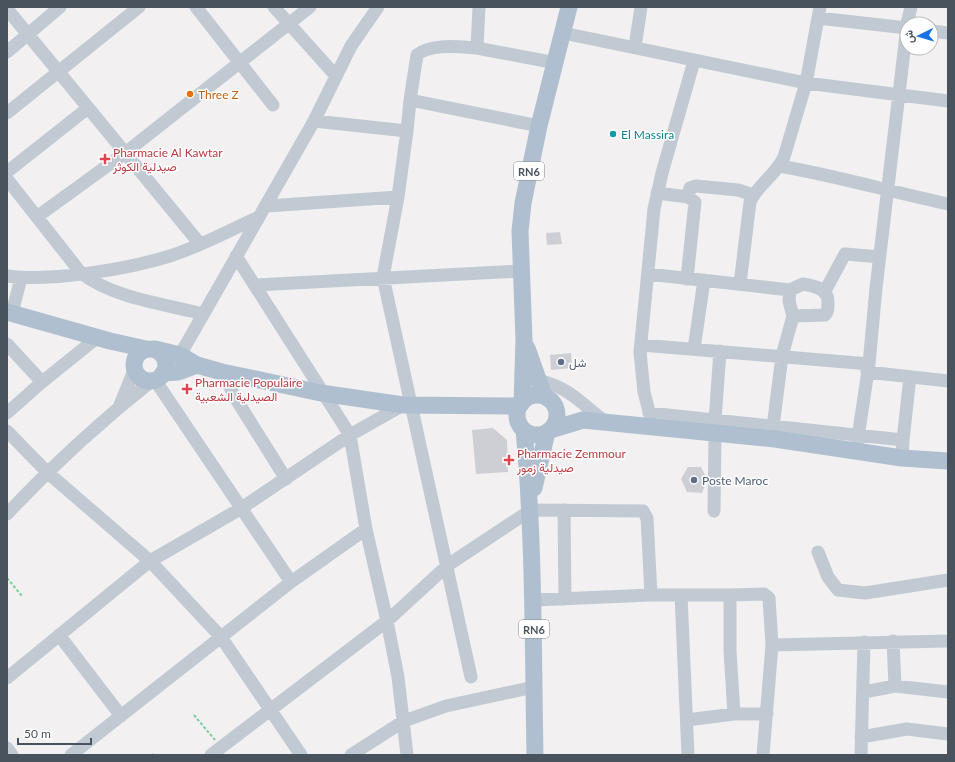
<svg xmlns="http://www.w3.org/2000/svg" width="955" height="762" font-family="Lato,Vazirmatn,sans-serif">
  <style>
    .building { fill: #cdcfd5 }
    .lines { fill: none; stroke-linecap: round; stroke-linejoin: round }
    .path { stroke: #76cea3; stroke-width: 2; stroke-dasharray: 3 2; stroke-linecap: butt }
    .minor { stroke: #c1cad2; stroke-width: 13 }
    .major { stroke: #b0bfcf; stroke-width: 17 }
    .food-dot { fill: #e8710a; stroke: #fff; stroke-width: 1.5 }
    .culture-dot { fill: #0f9aa8; stroke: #fff; stroke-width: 1.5 }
    .health-dot { fill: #e0444e; stroke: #fff; stroke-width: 1.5 }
    .service-dot { fill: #5c6f8a; stroke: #fff; stroke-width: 1.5 }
    .labels { text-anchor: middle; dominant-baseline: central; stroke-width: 3; stroke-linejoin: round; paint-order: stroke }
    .shield { fill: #fff; stroke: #7f878e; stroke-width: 1 }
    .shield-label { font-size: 11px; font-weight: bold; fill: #48535e }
    .food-label { font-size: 12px; fill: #c56008; stroke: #fff; text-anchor: start }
    .culture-label { font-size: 12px; fill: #0d838f; stroke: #fff; text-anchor: start }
    .health-label { font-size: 12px; fill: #be3a42; stroke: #fff; text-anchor: start }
    .service-label { font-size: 12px; fill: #4e5e75; stroke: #fff; text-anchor: start }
  </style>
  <rect width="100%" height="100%" fill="#f2f0f0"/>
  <path class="building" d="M560,232L562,244L547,245L546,233Z
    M571,353L572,368L551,370L550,355Z
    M493,428L507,440L508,472L476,474L472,430Z
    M688,467H701L706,477V483L702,493L687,492L681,479Z"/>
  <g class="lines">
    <path class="path" d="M7,578L22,596
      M194,715L215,740
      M152,754L153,755"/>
    <path class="minor" d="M196,7L273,105
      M274,7L336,76
      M479,7L477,48L556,63
      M7,9L200,244
      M818,18L907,28
      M907,24L911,7
      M931,31L948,33
      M563,33L806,83L948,101
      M635,47L641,7
      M477,48C459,47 431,43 417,55L410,100L539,126
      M7,52L60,7
      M7,113L139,7
      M314,121L407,131L410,100
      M407,131L398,197L383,277L471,677
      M780,166C837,176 892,192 948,204
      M7,172L88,108
      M7,179L81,273C113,298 164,304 203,314
      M657,193L688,197L695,202L687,279
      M688,197L690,188L696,186L738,190L753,195
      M267,206L398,197
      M38,216L125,153L310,7
      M236,256L350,435L366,529L387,621L398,677L407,755
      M648,274L790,290L803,284C815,286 829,289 828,303C828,308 828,312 825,315L793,316
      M7,276C50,282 128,269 170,256C201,246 230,230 259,217
      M740,284L750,202C758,184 776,175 784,157L806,83L820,7
      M256,285L520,271
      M825,291L845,254L880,257
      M12,313L21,278
      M7,344L42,382
      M641,345L869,364
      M694,349L704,280
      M179,364L180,355L314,121L351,46L378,7
      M222,372L236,399L286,479
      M867,372L948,381
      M155,380L291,582
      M538,380C571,388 581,404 607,423
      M120,405L135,368
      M7,413L42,382L98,337
      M649,413L903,440L902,458
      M715,420L720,351
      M653,427L644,392L640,352L654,209L662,173L694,61
      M7,431L47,472L150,561L221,637L301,755
      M774,435L773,427L782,356L793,316L789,301L790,290
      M903,440L910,377
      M856,451L869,364L876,288L907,26
      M564,510L565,599
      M714,511L715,434
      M7,514C52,466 101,421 153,380
      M818,552L828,577L838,590L865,593L948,580
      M681,595L688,755
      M730,595L764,594L769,598L772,645L763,755
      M534,600L651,595H730V651L734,714
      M59,635L121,716
      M893,641L895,686
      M772,645L948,641
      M7,678L150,561L240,509L350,435L403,405
      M864,692L895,686L948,692
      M687,720L734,714H767
      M861,737L907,729L948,734
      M7,748L12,755
      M71,755L291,582L366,529
      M211,755L387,621L448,565L531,510L643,511L647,518L651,595
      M351,755L404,721L446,706L534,687
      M861,755L864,642"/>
    <path class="major" d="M7,312L110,341L146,349
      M527,348L544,396
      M155,349L180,355L197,365L222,372L321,393L403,405L519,406
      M134 365a16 16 0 1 1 32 0a16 16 0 1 1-32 0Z
      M163,373L178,372L197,365
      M517 415a20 20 0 1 1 40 0a20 20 0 1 1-40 0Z
      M522,403L524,340L520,231L523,203L539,126L569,7
      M524,430C534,538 533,646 535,755
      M550,430L583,420L775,439L902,458L948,461
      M534,488L547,432"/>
  </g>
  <circle class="food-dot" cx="190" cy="94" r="4"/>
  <circle class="culture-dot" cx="613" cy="134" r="4"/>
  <g class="health-dot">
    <path d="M103 153h4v4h4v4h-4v4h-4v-4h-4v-4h4z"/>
    <path d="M185 383h4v4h4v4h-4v4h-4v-4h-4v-4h4z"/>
    <path d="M507 454h4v4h4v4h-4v4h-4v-4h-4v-4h4z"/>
  </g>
  <g class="service-dot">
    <circle cx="561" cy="362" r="4"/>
    <circle cx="694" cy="480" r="4"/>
  </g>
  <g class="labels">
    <g class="shield">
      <rect x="514" y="162" width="30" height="18" rx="3"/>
      <rect x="519" y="620" width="30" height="18" rx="3"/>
    </g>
    <g class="shield-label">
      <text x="529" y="171">RN6</text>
      <text x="534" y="629">RN6</text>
    </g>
    <g class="food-label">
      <text x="198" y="94">Three Z</text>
    </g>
    <g class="culture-label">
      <text x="621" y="134">El Massira</text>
    </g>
    <g class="health-label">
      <text x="113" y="152">Pharmacie Al Kawtar<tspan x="113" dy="14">صيدلية الكوثر</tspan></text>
      <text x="195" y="382">Pharmacie Populaire<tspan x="195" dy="14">الصيدلية الشعبية</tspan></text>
      <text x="517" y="453">Pharmacie Zemmour<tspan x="517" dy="14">صيدلية زمور</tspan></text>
    </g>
    <g class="service-label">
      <text x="569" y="362">شل</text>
      <text x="702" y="480">Poste Maroc</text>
    </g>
  </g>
  <rect width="955" height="762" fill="none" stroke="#48535e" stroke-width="16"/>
  <g transform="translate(919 36) rotate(265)"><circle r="19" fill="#ffffff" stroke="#b6babf"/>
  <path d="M0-3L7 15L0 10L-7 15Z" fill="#1871e4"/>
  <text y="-6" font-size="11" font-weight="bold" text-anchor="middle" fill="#48535e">ش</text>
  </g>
  <path d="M18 738v6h73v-6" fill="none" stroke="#48535e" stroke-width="2"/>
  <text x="24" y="738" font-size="12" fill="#48535e" stroke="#ffffff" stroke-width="3" paint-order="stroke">50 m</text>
</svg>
